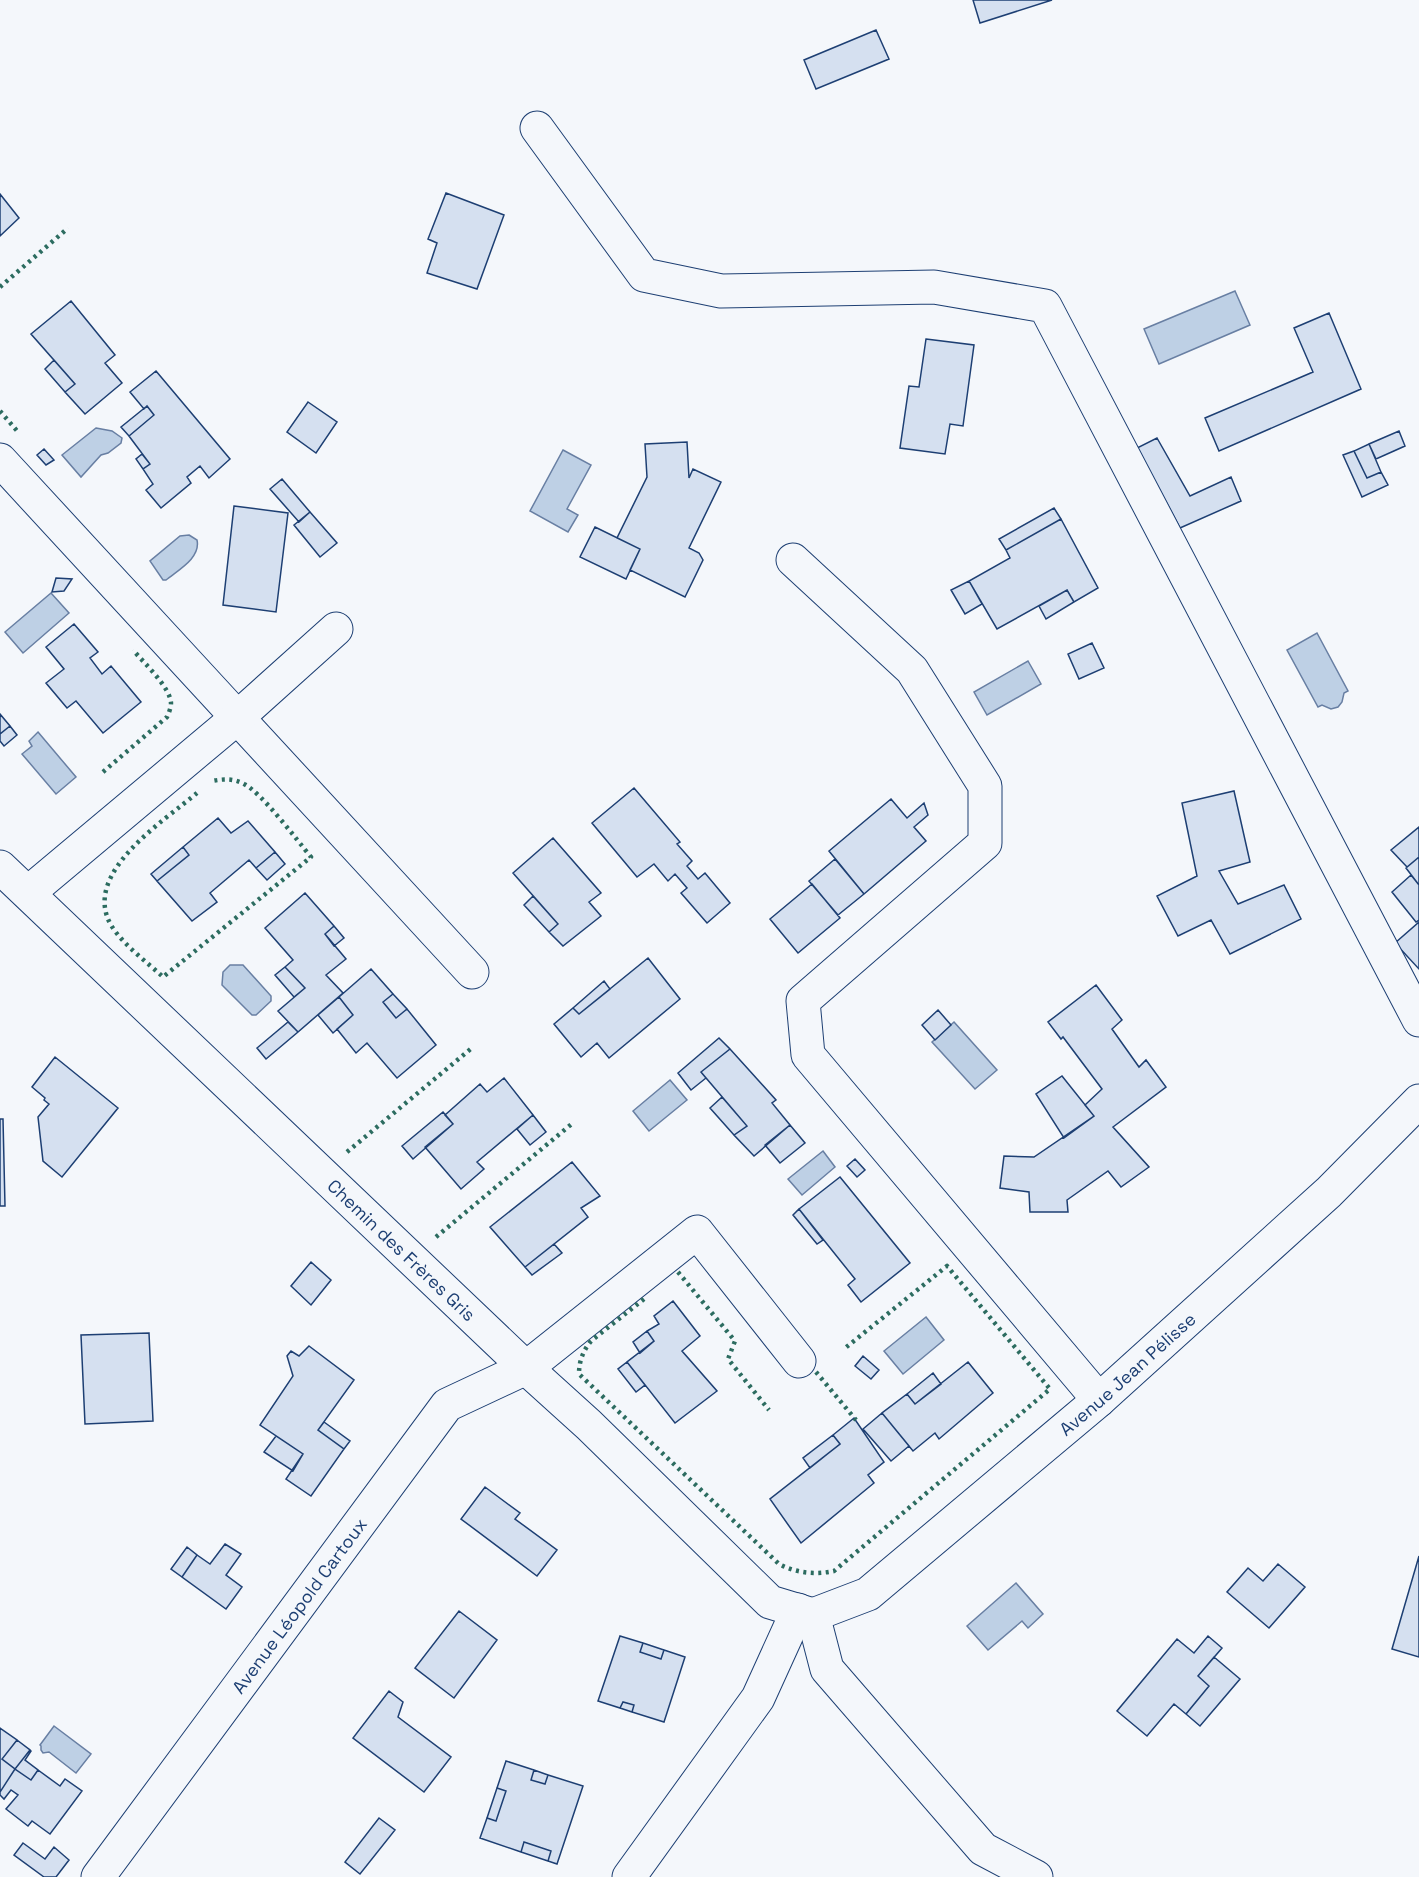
<svg xmlns="http://www.w3.org/2000/svg" width="1419" height="1877" font-family="'Space Grotesk',sans-serif">
  <style>
    .water { fill: #bed0e5; stroke: #687fa3; stroke-width: 1.5 }
    .building { fill: #d5e0f0; stroke: #1d3f73; stroke-width: 1.5 }
    .lines { fill: none; stroke-linecap: round; stroke-linejoin: round }
    .minor-casing { stroke: #1d3f73; stroke-width: 35 }
    .minor { stroke: #f4f7fb; stroke-width: 33 }
    .hedge { stroke: #2c6c60; stroke-width: 4.5; stroke-dasharray: 3 4.5; stroke-linecap: butt }
    .labels { text-anchor: middle; dominant-baseline: central; stroke-width: 4.5; stroke-linejoin: round; paint-order: stroke }
    .street-label { font-size: 18px; fill: #1d3f73; stroke: #f4f7fb }
  </style>
  <rect width="100%" height="100%" fill="#f4f7fb"/>
  <path class="water" d="M1235,291L1250,325L1159,364L1144,329Z
    M96,428L112,431L122,438L121,443L108,453L101,455L81,477L62,455Z
    M563,450L591,465L567,509L578,515L568,532L530,511Z
    M189,535L197,540C201,558 178,570 166,580H163L150,561L180,536Z
    M51,593L69,613L23,653L5,632Z
    M1317,633L1348,691L1344,693L1342,702L1338,707L1331,709L1322,705L1318,707L1287,650Z
    M1028,661L1041,684L987,715L974,692Z
    M38,732L76,777L56,794L22,754L32,746L29,741Z
    M230,965H243L271,996V1001L256,1015H252L222,985L223,972Z
    M954,1022L997,1070L975,1089L932,1042Z
    M670,1080L687,1100L649,1131L633,1111Z
    M823,1151L835,1167L802,1195L788,1179Z
    M926,1317L944,1340L903,1374L884,1351Z
    M1016,1583L1043,1614L1028,1628L1022,1621L988,1650L967,1626Z
    M54,1726L91,1754L76,1773L49,1752L43,1753L41,1750V1746L40,1745Z"/>
  <path class="building" d="M973,0H1052L980,23Z
    M876,30L889,59L816,89L804,60Z
    M446,193L504,215L477,289L427,273L437,243L428,239Z
    M0,194L19,218L0,236Z
    M71,301L115,355L105,363L122,383L85,414L65,392L75,384L31,334Z
    M1329,313L1361,389L1219,451L1205,418L1313,372L1294,328Z
    M926,339L974,345L963,426L950,424L945,454L900,448L909,386L919,387Z
    M54,360L75,384L65,392L45,369Z
    M156,371L230,459L209,478L200,466L187,477L191,483L161,508L146,490L153,484L143,469L150,464L129,436L154,415L147,406L144,409L130,392Z
    M308,402L337,422L316,453L287,432Z
    M147,406L154,415L129,436L121,427Z
    M1399,431L1405,446L1376,459L1369,444Z
    M1157,438L1190,496L1231,477L1241,501L1180,528L1137,448Z
    M687,442L689,478L693,469L721,482L689,548L699,553L703,560L685,597L630,570L640,549L617,538L647,477L645,444Z
    M1369,444L1381,472L1367,478L1354,451Z
    M44,449L54,460L46,465L37,455Z
    M1354,451L1367,478L1381,472L1388,485L1362,497L1343,455Z
    M142,454L150,464L143,469L136,459Z
    M282,479L310,512L299,522L270,489Z
    M234,506L288,513L276,612L223,605Z
    M1054,508L1061,519L1006,550L999,539Z
    M310,512L337,543L320,557L294,525Z
    M1061,519L1098,588L1074,602L1067,590L997,629L969,581L1010,558L1006,550Z
    M595,527L640,549L626,579L580,557Z
    M56,578L72,579L64,591L52,592Z
    M969,581L982,604L965,614L951,590Z
    M1067,590L1074,602L1046,619L1039,606Z
    M74,624L98,652L90,658L102,674L111,666L141,702L103,733L76,701L67,708L46,683L64,669L46,647Z
    M1092,643L1104,668L1079,679L1068,654Z
    M0,714L10,726L0,734Z
    M10,726L17,735L4,746L0,741V734Z
    M634,788L680,842L677,844L692,861L687,866L698,879L705,873L730,903L707,923L681,893L687,888L675,874L668,881L654,864L637,877L592,823Z
    M1234,791L1250,862L1219,871L1238,904L1284,885L1301,919L1230,954L1211,920L1178,936L1157,896L1197,876L1182,803Z
    M891,799L907,818L924,803L928,815L914,827L926,841L864,894L829,851Z
    M218,818L231,833L248,821L275,852L256,868L249,860L210,893L217,902L192,921L157,881L189,855L183,847Z
    M1419,827V857L1407,867L1391,850Z
    M553,838L601,893L589,902L601,916L563,946L549,932L558,924L513,873Z
    M183,847L189,855L157,881L151,874Z
    M275,852L285,864L267,880L256,868Z
    M1419,857V885L1406,868Z
    M835,859L864,894L838,915L809,881Z
    M1411,875L1419,885V920L1416,922L1392,892Z
    M812,884L840,918L798,953L770,919Z
    M305,893L334,926L325,934L346,959L326,975L343,993L298,1032L278,1011L305,988L285,967L293,960L265,928Z
    M533,896L558,924L549,932L524,905Z
    M1419,922V969L1395,943Z
    M334,926L344,938L334,946L325,934Z
    M648,958L680,999L609,1058L597,1043L581,1057L554,1024L573,1008L579,1014Z
    M285,967L305,988L294,997L275,975Z
    M371,969L393,994L383,1002L396,1018L407,1009L436,1045L397,1078L367,1043L356,1053L337,1029L353,1015L339,997Z
    M604,981L610,989L579,1014L573,1008Z
    M1096,985L1122,1020L1112,1029L1139,1067L1146,1060L1166,1087L1113,1127L1149,1167L1121,1187L1108,1171L1067,1200L1068,1212H1030L1029,1192L1000,1188L1004,1156L1034,1157L1094,1116L1085,1105L1102,1089L1063,1037L1061,1039L1048,1022Z
    M393,994L407,1009L396,1018L383,1002Z
    M339,997L353,1015L333,1033L318,1015Z
    M938,1010L951,1025L935,1040L922,1025Z
    M288,1022L298,1032L266,1059L257,1048Z
    M719,1038L730,1049L701,1072L706,1078L691,1090L678,1073Z
    M730,1049L776,1100L772,1103L790,1125L754,1156L734,1135L747,1126L701,1072Z
    M55,1057L118,1108L62,1177L43,1161L38,1117L49,1104L44,1100L45,1098L32,1087Z
    M1062,1076L1094,1116L1064,1138L1036,1094Z
    M504,1078L533,1115L477,1162L484,1169L461,1189L425,1147L453,1124L445,1115L480,1084L487,1092Z
    M722,1097L747,1126L734,1135L710,1108Z
    M443,1112L453,1124L413,1159L402,1146Z
    M533,1115L546,1132L530,1145L517,1129Z
    M0,1119H3L5,1206H0Z
    M790,1125L805,1143L780,1163L765,1145Z
    M855,1159L865,1170L857,1177L847,1166Z
    M572,1162L600,1196L581,1208L588,1217L525,1267L490,1227Z
    M840,1177L910,1263L861,1302L848,1285L855,1279L799,1209Z
    M799,1209L823,1240L817,1244L793,1215Z
    M554,1244L562,1253L532,1275L525,1267Z
    M311,1262L331,1280L311,1305L291,1286Z
    M673,1301L700,1336L682,1351L717,1391L675,1423L627,1362L654,1341L647,1331L659,1324L654,1316Z
    M647,1331L654,1341L640,1353L633,1342Z
    M149,1333L153,1421L85,1424L81,1335Z
    M309,1346L354,1380L318,1430L344,1449L311,1496L286,1479L303,1454L260,1425L293,1376L287,1356L291,1351L299,1356Z
    M863,1356L879,1370L871,1379L855,1366Z
    M627,1362L645,1385L636,1392L618,1369Z
    M968,1362L993,1393L939,1439L935,1433L913,1451L882,1413L907,1394L915,1404Z
    M933,1373L941,1384L915,1404L907,1394Z
    M882,1413L909,1446L891,1461L863,1429Z
    M854,1418L884,1462L868,1475L874,1483L801,1543L770,1499L840,1444L833,1435Z
    M324,1422L350,1441L344,1449L318,1430Z
    M833,1435L840,1444L810,1468L803,1458Z
    M276,1436L303,1454L293,1471L264,1452Z
    M485,1487L520,1513L515,1519L557,1550L537,1576L461,1519Z
    M225,1544L241,1554L226,1575L242,1587L226,1609L182,1577L197,1555L210,1564Z
    M187,1547L197,1555L182,1577L171,1569Z
    M1419,1556V1657L1392,1649Z
    M1278,1564L1305,1587L1269,1628L1227,1592L1248,1568L1263,1581Z
    M459,1611L497,1640L454,1698L415,1668Z
    M620,1636L643,1643L640,1652L661,1659L664,1650L685,1657L664,1722L632,1712L634,1705L623,1702L620,1708L598,1701Z
    M1208,1636L1222,1648L1198,1676L1209,1686L1186,1714L1174,1704L1147,1736L1117,1711L1177,1639L1194,1653Z
    M643,1643L664,1650L661,1659L640,1652Z
    M1214,1657L1240,1679L1200,1726L1186,1714L1209,1686L1198,1676Z
    M389,1691L403,1702L398,1717L451,1757L424,1792L353,1738Z
    M623,1702L634,1705L632,1712L620,1708Z
    M0,1728L17,1740L2,1759L15,1769L0,1792Z
    M17,1740L30,1750L15,1769L2,1759Z
    M30,1750L31,1751L25,1760L38,1770L31,1780L15,1769Z
    M506,1761L534,1770L531,1780L545,1784L548,1775L583,1786L557,1864L548,1861L551,1851L524,1842L521,1852L480,1838L487,1818L496,1821L506,1791L497,1788Z
    M15,1769L31,1780L38,1770L60,1786L65,1779L82,1791L50,1834L32,1821L28,1826L6,1809L18,1795L11,1790L4,1799L0,1795V1792Z
    M534,1770L548,1775L545,1784L531,1780Z
    M497,1788L506,1791L496,1821L487,1818Z
    M379,1818L395,1830L360,1874L345,1862Z
    M524,1842L551,1851L548,1861L521,1852Z
    M23,1843L45,1859L54,1847L69,1860L56,1877H44L14,1855Z"/>
  <g class="lines">
    <defs>
      <g id="minor">
        <path d="M537,128L644,275L721,291L934,287L1045,306L1419,1020"/>
        <path d="M0,460L472,972"/>
        <path d="M793,560L912,670L985,786V843L803,1001L808,1055L1099,1400"/>
        <path id="s1" d="M0,867L526,1368L589,1425L770,1602L813,1615"/>
        <path d="M28,893L238,717L336,629"/>
        <path id="s2" d="M813,1615L868,1594L1099,1400L1329,1192L1419,1101"/>
        <path d="M813,1615L827,1669L983,1849L1036,1877"/>
        <path id="s3" d="M98,1877L447,1405L526,1368L697,1232L799,1361"/>
        <path d="M629,1877L758,1698L798,1610"/>
      </g>
    </defs>
    <use href="#minor" class="minor-casing"/>
    <use href="#minor" class="minor"/>
    <path class="hedge" d="M0,287L68,228
      M0,411L18,432
      M103,772L167,717C169,713 171,707 171,703C170,687 144,663 133,650
      M197,793C164,821 81,873 111,925C123,945 146,961 163,977L311,857C296,839 262,793 244,784C233,778 223,779 212,781
      M347,1152L473,1047
      M436,1237L574,1122
      M678,1272L735,1341L728,1359L769,1410
      M644,1299L591,1341C583,1351 579,1361 579,1374L779,1564C796,1573 815,1575 834,1571L1050,1389L947,1266L844,1349
      M816,1372L856,1420"/>
  </g>
  <g class="labels">
    <g class="street-label">
      <text stroke="none"><textPath href="#s1" startOffset="555">Chemin des Frères Gris</textPath></text>
      <text stroke="none"><textPath href="#s2" startOffset="399">Avenue Jean Pélisse</textPath></text>
      <text stroke="none"><textPath href="#s3" startOffset="338">Avenue Léopold Cartoux</textPath></text>
    </g>
  </g>
</svg>
